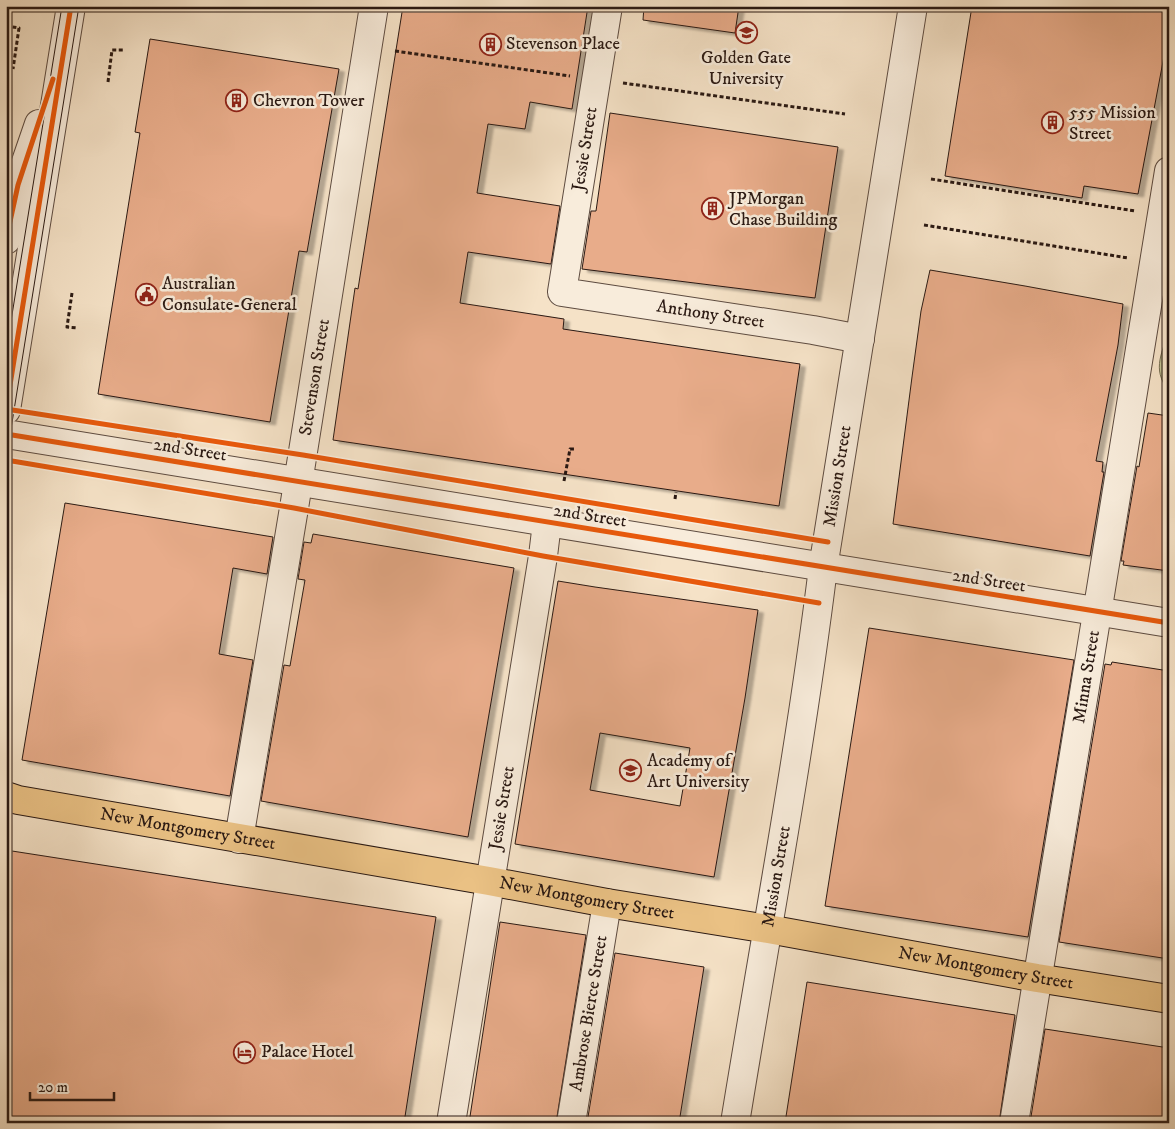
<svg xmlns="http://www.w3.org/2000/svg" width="1175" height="1129" font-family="'IM FELL DW Pica',serif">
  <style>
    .green { fill: #c2c291; stroke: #766e52 }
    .building { fill: #e8ac8a; stroke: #2a1913; fill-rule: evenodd; filter: url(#shadow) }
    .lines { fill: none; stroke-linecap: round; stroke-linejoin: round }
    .minor-casing { stroke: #5d4b40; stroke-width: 30 }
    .major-casing { stroke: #2a1913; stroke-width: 30 }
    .path { stroke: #2a1913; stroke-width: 3; stroke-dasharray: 4 2.5; stroke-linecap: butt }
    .minor { stroke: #f8ecdb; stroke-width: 28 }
    .major { stroke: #eac184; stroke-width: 28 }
    .tram { stroke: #2a1913; stroke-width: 1 }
    .cycleway-casing { stroke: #f8ecdb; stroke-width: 8 }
    .cycleway { stroke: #e8590c; stroke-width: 5 }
    .labels { text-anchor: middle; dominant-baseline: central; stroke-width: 5; stroke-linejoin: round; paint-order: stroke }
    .poi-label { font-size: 18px; fill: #2a1913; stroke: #f8ecdb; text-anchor: start }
    .street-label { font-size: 18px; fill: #2a1913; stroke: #f8ecdb }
  </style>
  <defs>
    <filter id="shadow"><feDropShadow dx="5.5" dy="3" stdDeviation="1" flood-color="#0004"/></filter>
  </defs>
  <rect width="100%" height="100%" fill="#f5e2c7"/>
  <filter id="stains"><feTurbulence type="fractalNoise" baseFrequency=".004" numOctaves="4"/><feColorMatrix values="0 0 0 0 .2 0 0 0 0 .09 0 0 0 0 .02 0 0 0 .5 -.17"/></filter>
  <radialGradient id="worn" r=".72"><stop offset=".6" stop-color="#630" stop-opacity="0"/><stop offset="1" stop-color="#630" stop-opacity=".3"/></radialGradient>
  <path class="green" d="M1169,327V391C1150,368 1164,352 1169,327Z"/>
  <path class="building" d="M403,6H588L572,109L530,102L525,129L488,124L477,193L560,206L551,264L468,252L460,303L564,319L563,329L800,364L779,506L333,440L355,288L358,289Z
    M644,6H739L735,33L643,20Z
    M972,6H1169L1168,35L1138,194L1084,186L1082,198L945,176Z
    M150,39L339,69L307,252L299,251L270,422L98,394L140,133L135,132Z
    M610,113L838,147L815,298L582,269L591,211H596Z
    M930,270L1025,286L1123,304L1118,345L1096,461L1103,462L1102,472H1104L1090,556L893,524L912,377L921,311Z
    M1148,413L1169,416V571L1123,565L1124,561H1121L1137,466L1139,467Z
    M65,503L273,537L267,574L233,568L219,654L253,660L230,796L22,760Z
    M313,534L514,568L468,837L261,801L284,665L290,666L305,580L298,579L304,542L311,543Z
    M558,581L595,587L758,610L745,698L714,877L515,844ZM600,733L690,748L680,806L590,790Z
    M869,628L1074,660L1028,937L825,906Z
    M1112,662L1169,671V959L1059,942L1105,664L1111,665Z
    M12,851L436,917L404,1123H6V890Z
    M500,922L586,935L556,1123H469Z
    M615,953L704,967L679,1123H587Z
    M807,982L1015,1015L999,1123H785Z
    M1045,1029L1169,1048V1123H1030Z"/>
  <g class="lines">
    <defs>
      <g id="minor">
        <path id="s1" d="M608,6L562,292L813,330L860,339"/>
        <path d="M6,240L18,185L39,124"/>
        <path d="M6,410L71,6"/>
        <path d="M6,434L1169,623"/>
        <path id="s2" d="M239,839L294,508L374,6"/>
        <path id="s3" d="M451,1123L543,556L547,523"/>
        <path id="s4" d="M571,1123L607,903"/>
        <path id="s5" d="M735,1123C765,938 800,754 823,568L913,6"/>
        <path id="s6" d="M1014,1123L1169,171"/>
      </g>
      <g id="major">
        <path id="s7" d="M6,796L18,800L489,881L607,903L768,929L1037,978L1169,999"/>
      </g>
    </defs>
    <use href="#minor" class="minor-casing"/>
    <use href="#major" class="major-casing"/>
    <path class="path" d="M6,26L19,28L13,69
      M395,51L570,76
      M108,82L112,50H123
      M623,83L845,114
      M931,179L1135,211
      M924,225L1128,258
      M72,293L67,327L78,328
      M564,481L570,449H576
      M675,499L676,492"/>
    <use href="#minor" class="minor"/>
    <use href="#major" class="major"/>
    <path class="tram" d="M6,352L62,6
      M6,460L79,6"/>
    <defs>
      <path id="cycleway" d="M6,240L18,185L53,79
        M6,409L303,455L828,542
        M6,410L71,6
        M6,434L1169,623
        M6,460L294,508L543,556L819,603"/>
    </defs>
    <use href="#cycleway" class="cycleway-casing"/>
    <use href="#cycleway" class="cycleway"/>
  </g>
  <defs>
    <symbol id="university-ring" viewBox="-11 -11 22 22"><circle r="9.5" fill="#f8ecdb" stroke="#8f2418" stroke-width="1.5"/><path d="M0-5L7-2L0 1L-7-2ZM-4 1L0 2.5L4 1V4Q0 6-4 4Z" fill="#8f2418"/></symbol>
    <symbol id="building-ring" viewBox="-11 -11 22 22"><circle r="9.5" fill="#f8ecdb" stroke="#8f2418" stroke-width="1.5"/><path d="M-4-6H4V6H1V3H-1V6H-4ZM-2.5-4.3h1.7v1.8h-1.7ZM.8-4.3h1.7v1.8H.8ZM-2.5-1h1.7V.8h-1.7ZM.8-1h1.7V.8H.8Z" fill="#8f2418"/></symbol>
    <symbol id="civic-ring" viewBox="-11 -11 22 22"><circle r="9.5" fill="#f8ecdb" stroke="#8f2418" stroke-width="1.5"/><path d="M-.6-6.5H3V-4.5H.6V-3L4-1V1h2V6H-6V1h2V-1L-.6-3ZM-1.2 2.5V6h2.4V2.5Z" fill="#8f2418"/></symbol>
    <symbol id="hotel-ring" viewBox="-11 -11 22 22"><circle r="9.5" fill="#f8ecdb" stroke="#8f2418" stroke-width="1.5"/><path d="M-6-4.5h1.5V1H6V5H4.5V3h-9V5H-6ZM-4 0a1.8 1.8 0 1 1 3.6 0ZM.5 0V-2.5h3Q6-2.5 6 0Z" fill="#8f2418"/></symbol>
  </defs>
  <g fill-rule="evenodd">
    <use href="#university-ring" x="734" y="20" width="25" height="25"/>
    <use href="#building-ring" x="478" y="32" width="25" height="25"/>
    <use href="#building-ring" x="224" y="88" width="25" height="25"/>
    <use href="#building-ring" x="1040" y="110" width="25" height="25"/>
    <use href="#building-ring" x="700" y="196" width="25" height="25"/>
    <use href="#civic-ring" x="134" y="282" width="25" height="25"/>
    <use href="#university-ring" x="618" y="758" width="25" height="25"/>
    <use href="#hotel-ring" x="232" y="1040" width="25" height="25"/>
  </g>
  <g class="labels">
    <g class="poi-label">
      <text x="506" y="44">Stevenson Place</text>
      <text x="746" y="58" text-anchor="middle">Golden Gate<tspan x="746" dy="21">University</tspan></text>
      <text x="253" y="101">Chevron Tower</text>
      <text x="1069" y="113">555 Mission<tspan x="1069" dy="21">Street</tspan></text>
      <text x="729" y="199">JPMorgan<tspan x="729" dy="21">Chase Building</tspan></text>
      <text x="162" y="284">Australian<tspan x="162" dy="21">Consulate-General</tspan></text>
      <text x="647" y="761">Academy of<tspan x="647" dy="21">Art University</tspan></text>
      <text x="261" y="1052">Palace Hotel</text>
    </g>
    <g class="street-label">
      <text transform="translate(585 149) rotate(-81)">Jessie Street</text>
      <text stroke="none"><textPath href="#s1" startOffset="440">Anthony Street</textPath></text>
      <text stroke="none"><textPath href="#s2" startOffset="468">Stevenson Street</textPath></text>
      <text transform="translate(190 450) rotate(9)">2nd Street</text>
      <text stroke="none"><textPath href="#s5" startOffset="655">Mission Street</textPath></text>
      <text transform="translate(590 516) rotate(9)">2nd Street</text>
      <text transform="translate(989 581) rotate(9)">2nd Street</text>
      <text stroke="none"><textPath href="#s6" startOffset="452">Minna Street</textPath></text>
      <text stroke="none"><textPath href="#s3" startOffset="319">Jessie Street</textPath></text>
      <text stroke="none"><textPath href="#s7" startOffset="185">New Montgomery Street</textPath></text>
      <text stroke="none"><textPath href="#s5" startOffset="250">Mission Street</textPath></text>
      <text stroke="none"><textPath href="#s7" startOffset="590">New Montgomery Street</textPath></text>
      <text stroke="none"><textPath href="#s7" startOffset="995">New Montgomery Street</textPath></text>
      <text stroke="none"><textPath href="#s4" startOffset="111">Ambrose Bierce Street</textPath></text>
    </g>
  </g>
  <rect width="1175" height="1129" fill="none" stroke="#f5e2c7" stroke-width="25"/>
  <rect x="8" y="8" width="1160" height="1114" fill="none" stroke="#2a1913" stroke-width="2.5"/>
  <rect x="12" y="12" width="1150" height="1104" fill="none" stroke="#2a1913"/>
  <path d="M30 1092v8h84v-8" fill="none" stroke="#2a1913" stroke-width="2.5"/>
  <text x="38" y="1092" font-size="15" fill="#2a1913" stroke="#f8ecdb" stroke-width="4" paint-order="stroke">20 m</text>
  <rect width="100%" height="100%" filter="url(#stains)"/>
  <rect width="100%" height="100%" fill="url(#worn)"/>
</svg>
